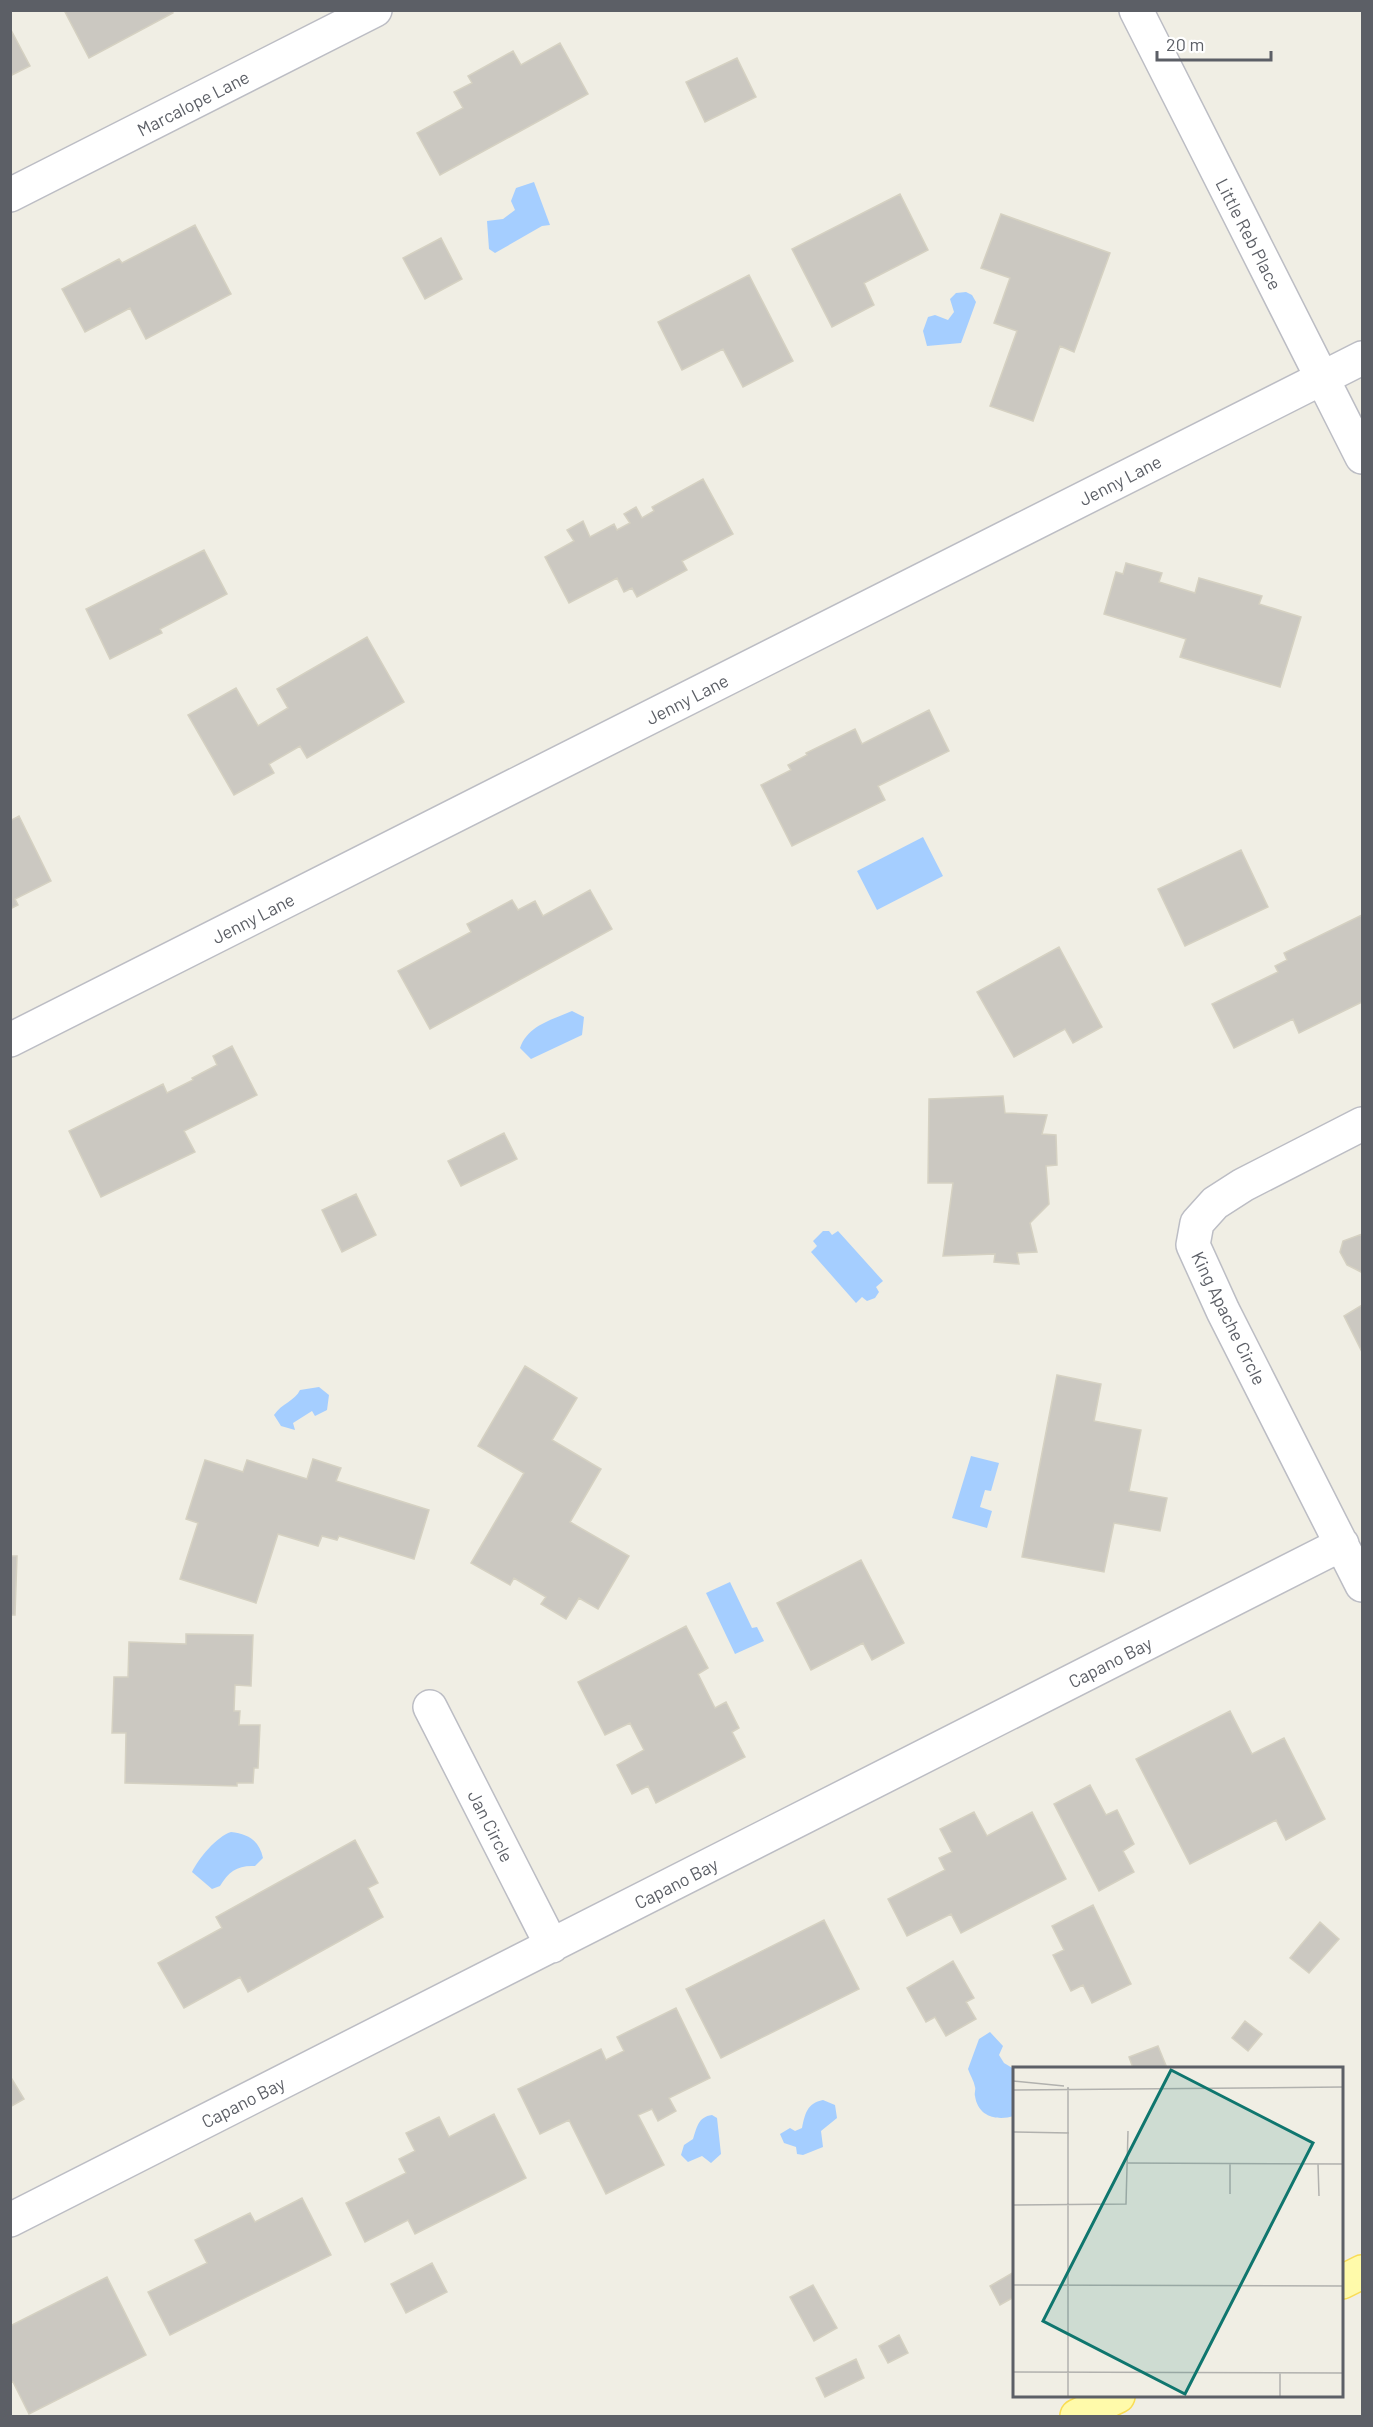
<svg xmlns="http://www.w3.org/2000/svg" width="1373" height="2427" font-family="Barlow,sans-serif">
  <style>
    .water { fill: #a5ceff }
    .building { fill: #cbc8c1; stroke: #d5d1c2; stroke-width: 1.5 }
    .lines { fill: none; stroke-linecap: round; stroke-linejoin: round }
    .minor-casing { stroke: #bcbdc4; stroke-width: 36 }
    .major-casing { stroke: #f9dc54; stroke-width: 36 }
    .minor { stroke: #fff; stroke-width: 33 }
    .major { stroke: #fffaaa; stroke-width: 33 }
    .labels { text-anchor: middle; dominant-baseline: central; stroke-width: 5; stroke-linejoin: round; paint-order: stroke }
    .street-label { font-size: 18px; fill: #5c5f66; stroke: #fff }
    .inset-road { fill: none; stroke: #b1b1ae; stroke-width: 1.5 }
    .view { fill: #0f766e; fill-opacity: 0.15; stroke: #0f766e; stroke-width: 3 }
    .inset-edge { fill: none; stroke: #5c5f66; stroke-width: 3 }
  </style>
  <rect width="100%" height="100%" fill="#f0eee4"/>
  <path class="water" d="M534,182L550,225L542,226L495,253L489,249L487,221L503,219L515,210L511,201L516,188Z
    M966,292L972,295L976,302L961,343L927,346L923,331L928,317L935,315L948,320L954,312L950,299L956,293Z
    M923,837L943,876L877,910L857,871Z
    M572,1011L584,1017L582,1035L531,1059L520,1048C528,1025 552,1020 572,1011Z
    M823,1231H829L832,1235L838,1231L883,1281L876,1287L879,1292L875,1298L867,1301L862,1297L856,1303L811,1252L817,1246L813,1241Z
    M319,1387L329,1395L327,1410L315,1416L312,1411L293,1423L295,1430L281,1426L274,1415C282,1403 295,1401 300,1390Z
    M971,1456L999,1463L991,1491L985,1490L980,1507L992,1511L987,1528L952,1518Z
    M730,1582L752,1628L757,1627L764,1641L735,1654L706,1593Z
    M231,1832C248,1834 259,1840 263,1858L255,1866C238,1865 229,1871 220,1886L212,1889L192,1872C199,1858 216,1837 231,1832Z
    M990,2032L1003,2046L999,2055L1004,2063L1014,2069V2116C997,2121 978,2117 975,2096C974,2093 976,2090 975,2087C974,2081 970,2075 968,2069L979,2039Z
    M823,2100L835,2105L837,2118L821,2131L823,2147L803,2155L797,2154L796,2147L784,2143L780,2134L790,2128L795,2131L802,2128C805,2114 807,2103 823,2100Z
    M712,2115L717,2118L721,2154L711,2163L702,2156L688,2162L681,2155L684,2145L693,2139C697,2127 698,2117 712,2115Z"/>
  <path class="building" d="M64,10H172L173,13L89,58Z
    M10,28L30,66L10,76Z
    M560,43L588,94L440,175L417,133L463,108L454,92L472,83L468,76L513,51L521,65Z
    M737,58L756,97L705,122L686,82Z
    M900,194L928,250L864,283L874,305L832,327L792,249Z
    M1001,214L1110,253L1074,352L1060,346L1033,421L990,406L1017,331L994,323L1010,278L981,268Z
    M195,225L231,294L146,339L130,308L85,332L62,289L119,259L122,263Z
    M441,238L462,279L425,299L403,258Z
    M749,275L793,361L743,387L723,349L682,370L658,322Z
    M703,479L733,534L682,561L687,570L637,597L632,588L624,592L617,578L569,603L545,557L574,541L567,530L583,521L590,537L614,524L617,530L630,523L624,514L636,507L642,518L654,511L652,507Z
    M204,550L227,594L160,629L162,633L110,659L86,609Z
    M1126,563L1162,573L1159,582L1195,593L1199,578L1262,596L1259,604L1301,617L1280,687L1180,657L1186,639L1104,614L1116,572L1123,574Z
    M367,637L404,702L307,758L300,746L269,764L274,773L234,795L188,715L236,688L258,726L288,708L277,689Z
    M929,710L949,751L878,786L885,800L792,846L761,785L791,770L788,765L807,755L806,753L855,729L862,744Z
    M19,816L51,881L15,899L18,905L10,909V821Z
    M1241,850L1268,907L1185,946L1158,889Z
    M590,890L612,929L430,1029L398,971L471,932L467,924L512,900L518,910L535,901L543,916Z
    M1362,915V1002L1299,1033L1293,1019L1234,1048L1212,1004L1278,972L1275,966L1287,960L1284,953Z
    M1059,947L1102,1027L1073,1043L1065,1029L1014,1057L977,992Z
    M232,1046L257,1095L184,1131L195,1152L101,1197L69,1131L163,1084L167,1093L193,1080L192,1078L217,1065L213,1056Z
    M1003,1096L1005,1113L1047,1115L1042,1134L1056,1135L1057,1165L1046,1166L1049,1204L1030,1223L1037,1252L1017,1253L1019,1264L994,1262L995,1254L943,1256L953,1183H928L929,1099Z
    M504,1133L517,1159L461,1186L448,1161Z
    M356,1194L376,1235L342,1252L322,1210Z
    M1362,1234V1271L1361,1272L1347,1265L1340,1252L1343,1241Z
    M1362,1305V1352L1344,1316Z
    M525,1366L577,1398L552,1440L601,1469L570,1522L629,1556L598,1609L579,1598L566,1619L541,1604L546,1597L514,1578L510,1585L471,1563L524,1473L478,1446Z
    M1057,1375L1101,1384L1094,1421L1141,1430L1129,1491L1167,1498L1160,1531L1114,1523L1104,1572L1022,1557Z
    M313,1459L341,1468L336,1481L429,1510L414,1559L339,1536L337,1540L322,1536L318,1546L278,1534L256,1603L180,1579L198,1523L186,1519L205,1460L243,1472L247,1460L307,1479Z
    M10,1556H17L15,1615H10Z
    M861,1560L904,1643L872,1660L863,1643L811,1670L777,1603Z
    M686,1626L708,1668L698,1674L715,1708L726,1702L739,1728L732,1732L745,1757L656,1803L648,1786L632,1794L617,1765L644,1750L630,1723L605,1735L578,1682Z
    M186,1634L253,1635L251,1686L235,1685L234,1711H240L239,1725H260L258,1768H254L253,1783H237V1786L125,1783L126,1733H112L114,1677H128L129,1642L186,1644Z
    M1230,1711L1252,1754L1284,1738L1325,1819L1286,1840L1276,1820L1190,1864L1136,1759Z
    M1090,1785L1106,1815L1117,1810L1134,1844L1123,1851L1134,1872L1099,1891L1054,1804Z
    M974,1812L987,1836L1032,1812L1066,1879L961,1933L951,1914L907,1936L888,1899L945,1870L939,1858L952,1852L940,1829Z
    M355,1840L378,1883L368,1888L383,1917L248,1992L240,1977L184,2008L158,1963L222,1928L216,1917Z
    M1093,1905L1131,1984L1092,2003L1083,1985L1071,1991L1053,1955L1064,1950L1052,1926Z
    M824,1920L859,1989L721,2058L686,1989Z
    M1320,1922L1339,1939L1309,1973L1290,1958Z
    M953,1961L974,1998L966,2002L976,2019L946,2036L935,2017L926,2022L907,1988Z
    M676,2008L710,2078L669,2098L676,2111L658,2121L652,2109L638,2115L664,2165L606,2194L569,2120L540,2134L518,2089L601,2049L606,2060L624,2051L617,2037Z
    M1245,2021L1262,2034L1248,2051L1232,2038Z
    M1158,2046L1167,2068H1133L1129,2057Z
    M10,2076L24,2099L10,2107Z
    M494,2114L526,2178L415,2234L408,2220L365,2242L346,2203L406,2173L399,2159L415,2151L406,2133L439,2117L449,2137Z
    M302,2198L331,2255L170,2335L148,2292L207,2263L195,2240L250,2213L255,2222Z
    M432,2263L447,2292L406,2313L391,2284Z
    M1014,2272V2297L1000,2305L990,2286Z
    M107,2277L146,2355L29,2414L13,2382L10,2383V2326Z
    M813,2285L837,2328L814,2341L790,2297Z
    M899,2335L908,2353L888,2363L879,2346Z
    M856,2359L864,2378L825,2397L816,2378Z"/>
  <g class="lines">
    <defs>
      <path id="minor" d="M1136,10L1362,457
        M10,195L375,10
        M10,1040L1362,358
        M1362,1124L1243,1185L1215,1203L1197,1223L1193,1245L1223,1311L1362,1585
        M430,1707L552,1946
        M10,2220L1342,1544"/>
      <path id="major" d="M1342,2282L1362,2272
        M1077,2416L1118,2396"/>
    </defs>
    <use href="#minor" class="minor-casing"/>
    <use href="#major" class="major-casing"/>
    <use href="#minor" class="minor"/>
    <use href="#major" class="major"/>
  </g>
  <g class="labels">
    <g class="street-label">
      <text transform="translate(193 103) rotate(-27)">Marcalope Lane</text>
      <text transform="translate(1249 234) rotate(63)">Little Reb Place</text>
      <text transform="translate(1120 480) rotate(-27)">Jenny Lane</text>
      <text transform="translate(687 699) rotate(-27)">Jenny Lane</text>
      <text transform="translate(253 918) rotate(-27)">Jenny Lane</text>
      <text transform="translate(1229 1318) rotate(64)">King Apache Circle</text>
      <text transform="translate(1110 1662) rotate(-27)">Capano Bay</text>
      <text transform="translate(491 1826) rotate(63)">Jan Circle</text>
      <text transform="translate(676 1883) rotate(-27)">Capano Bay</text>
      <text transform="translate(243 2102) rotate(-27)">Capano Bay</text>
    </g>
  </g>
  <g transform="translate(1013 2067)">
    <rect width="330" height="330" fill="#f0eee4"/>
    <path class="inset-road" d="M0,14L51,19M0,23L330,20M0,65L56,66M115,96L330,97M217,96V127M305,97L306,129M0,138L113,137L115,64M0,218L330,219M0,305L330,306M55,329V20M267,329V306"/>
    <path class="view" d="M158,3L300,76L172,327L30,254Z"/>
    <rect width="330" height="330" class="inset-edge"/>
  </g>
  <rect width="1373" height="2427" fill="none" stroke="#5c5f66" stroke-width="24"/>
  <path d="M1157 51v9h114v-9" fill="none" stroke="#5c5f66" stroke-width="3"/>
  <text x="1166" y="51" font-size="18" fill="#5c5f66" stroke="#ffffff" stroke-width="4.5" paint-order="stroke">20 m</text>
</svg>
